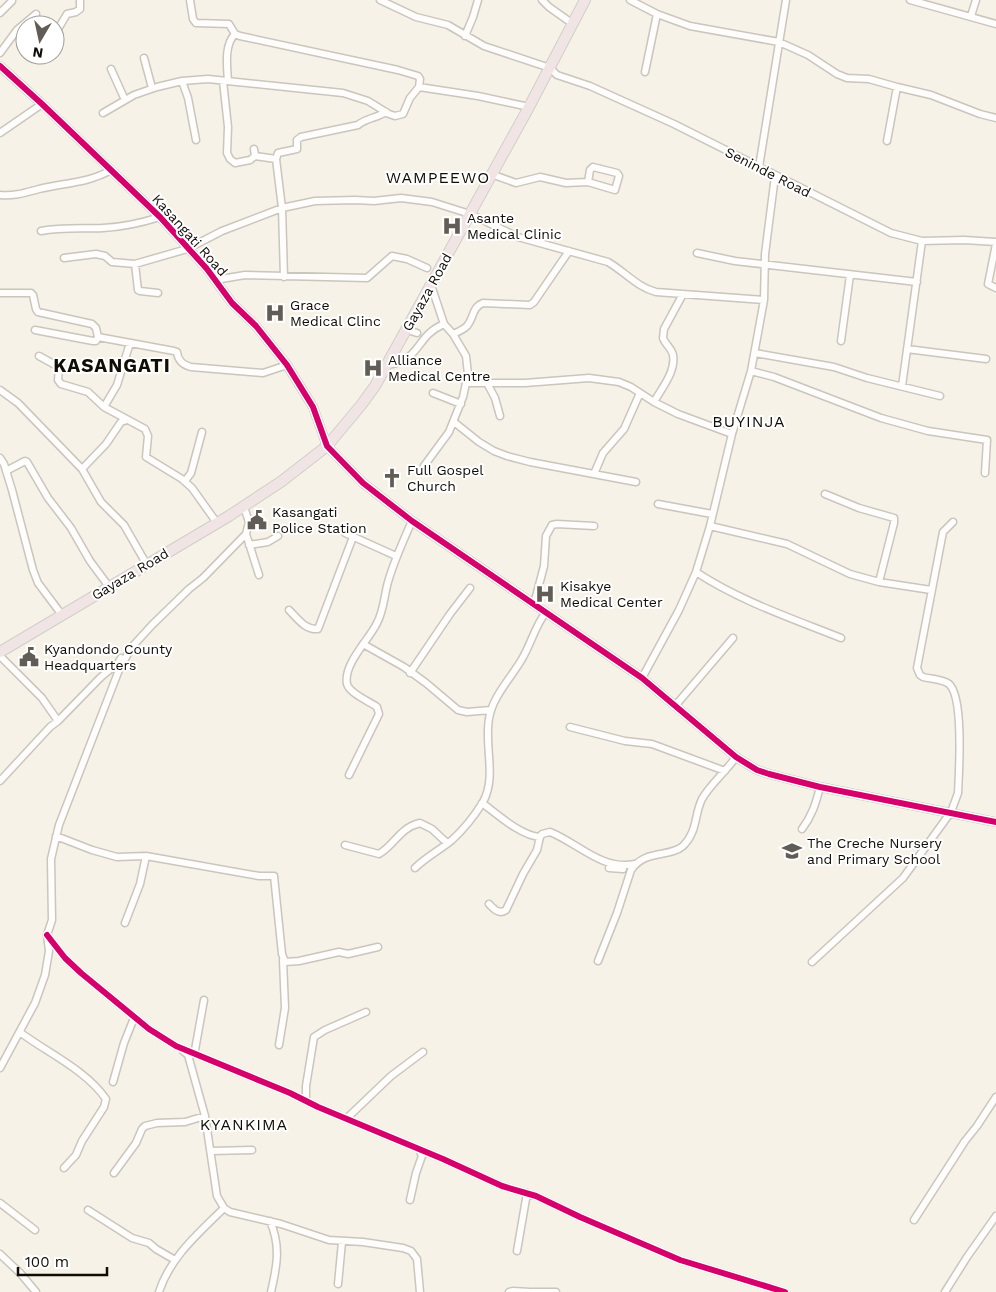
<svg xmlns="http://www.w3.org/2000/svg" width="996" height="1292" font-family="'Work Sans',sans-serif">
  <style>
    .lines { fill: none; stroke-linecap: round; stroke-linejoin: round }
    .minor-casing { stroke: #cac5bd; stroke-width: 9 }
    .tertiary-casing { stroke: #cac5bd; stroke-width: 10 }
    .primary-casing { stroke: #d1cec9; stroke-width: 12 }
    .minor { stroke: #fefdfb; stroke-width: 6 }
    .tertiary { stroke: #fefdfb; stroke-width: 8 }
    .primary { stroke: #f0e5e4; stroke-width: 10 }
    .cycleway-casing { stroke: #fff; stroke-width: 9 }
    .cycleway { stroke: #d6006c; stroke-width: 6 }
    .labels { text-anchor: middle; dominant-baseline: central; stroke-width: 4; stroke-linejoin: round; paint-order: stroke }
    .street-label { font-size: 14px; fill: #100c06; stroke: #fff }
    .poi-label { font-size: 14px; fill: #100c06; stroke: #fff; text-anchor: start }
    .quarter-label { font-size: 16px; letter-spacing: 1px; fill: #100c06; stroke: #fff }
    .district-label { font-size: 19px; font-weight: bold; letter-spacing: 1px; fill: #100c06; stroke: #fff }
  </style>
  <rect width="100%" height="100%" fill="#f7f2e7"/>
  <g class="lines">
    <defs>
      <path id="minor" d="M190,0L193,19L196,23L229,24L235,34L240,36L398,70L418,76L420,79L419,87L478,96L529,107
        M380,0L416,17L448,25L484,46L550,68L557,75L590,86L674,124L891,233L922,241L964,240L996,242
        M542,0L549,7L573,24
        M630,0L657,14L690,26L779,42L808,55L837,74L847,78L869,79L897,87L931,95L980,114L996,118
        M910,0L996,24
        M0,13L12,1
        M971,16L976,0
        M55,34L67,14L76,12L80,9V0
        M465,36L473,17L478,0
        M0,53L17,30L36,14
        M144,58L152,88
        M111,69L125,100
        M645,72L657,14
        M182,81L188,98L196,140
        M223,81L228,127L227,153L230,159L235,163L250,160L255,156
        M228,81C227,66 224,45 235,34
        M103,113L134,95L157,87L182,81L208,79L343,93L368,101L389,114L395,116L403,114L410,98L419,87
        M0,133L42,104
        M887,141L897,87
        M254,149L255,156L276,159
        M759,167L786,0
        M491,174L516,183L540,177L566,183L588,182L590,170L593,167L617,173L619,176L615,190L588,182
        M0,195C16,196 24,193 39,189C63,183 89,183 111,170
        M41,231C62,227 82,229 103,228C123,227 141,223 160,217
        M996,244L988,284L996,288
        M697,253L735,261L917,282
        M64,258L96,254L105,256L112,262L135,264L187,249L222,231L282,208L315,201L355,200L374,201L401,198L432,202L470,214L518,237L608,262C625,272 637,287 656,292L764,300
        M135,264L138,290L140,291L158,293
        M284,277L282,208L276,159L278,153L297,149V140L301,137L358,125C366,118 377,118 386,112
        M215,280L245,275L367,278L392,256L407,259L427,268
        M0,293H31L33,295L36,309L38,312L92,324L96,328L98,337
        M35,330L93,341H96L98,337L174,351L177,352C178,361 183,365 191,367L263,373L287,365
        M411,331L417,333
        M453,334C458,332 463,330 467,326C474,318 472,307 483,303L530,305L534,302L569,251
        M841,341L850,275
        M907,349L986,359
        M755,353L834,367L867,378L940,396
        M39,356L59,367L58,380L61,384L88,392L104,407L145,429L148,436L146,457L182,479L192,488L217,523
        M387,365C393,364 401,363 406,359C422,348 421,334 444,324
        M751,371L774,377L881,418L928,431L987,440L985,473
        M467,383H525L589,378L619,382L631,387L654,402L678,414L732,434
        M487,383L495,398L500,416
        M902,386L922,241
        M0,390L18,403L82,469L101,502L124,525L147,565
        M433,393L461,404
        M654,402C661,389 676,372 673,355C672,349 665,344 663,338L664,329L683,294
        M104,407L117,385L130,343
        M454,422L479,442L494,451L507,456L530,462L636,482
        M0,458L4,464L12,490L33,570L38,583L62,615
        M424,466L449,432L463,397L468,374L466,356L453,334L444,324L431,285
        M82,469L106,444L121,422L127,420
        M6,471L25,461L27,462L48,498L71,528L90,561L110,588
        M594,474L603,453L624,429L640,393
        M185,481L191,473L202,432
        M825,494L859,508L894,518V523L879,582
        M658,504L712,514
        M710,526L787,544L850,574L879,582L931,590
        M345,533L396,556
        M246,534L259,575
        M249,545L268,542L278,536
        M696,572C740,601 791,618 841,638
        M534,604L544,566L546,536L552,525L557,524L594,526
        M289,610C298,619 305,630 318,629L353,537
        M363,644L404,667L426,683L458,710L467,712L491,710
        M0,656L42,698L58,721
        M410,673L450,614L470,588
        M642,678L679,610L696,572L710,526L732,434L751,371L764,300L765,254L775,176
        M675,706L733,638
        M570,727L625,741L652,744L725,771
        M349,775L379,714L377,707C369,701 350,694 347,684C343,664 369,640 377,623C384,610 384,596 388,582C394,561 403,541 412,521
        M0,781L50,727L58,721L101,677L118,663L121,658
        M482,803C497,814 521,836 540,837L542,834L550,832C578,843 602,871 635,864
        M802,829C812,816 816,803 820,787
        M56,836L92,850L117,857L146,856L259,876H274L282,954L285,962L299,961L339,952L348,954L378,947
        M345,845L379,854C395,845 399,828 420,823L432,829L447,843
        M415,868C426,857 440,850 452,840C463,830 475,815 483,802C497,777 484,746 489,719C492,697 511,678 522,659C531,644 535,626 546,612
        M609,868L623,869
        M489,904C494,909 499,915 506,910L523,874L537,850L540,837
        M125,923L140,884L146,856
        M47,935L65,958L81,973L149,1029L176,1046L290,1093L318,1107L443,1159L502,1186L536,1196L580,1217L680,1260L785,1292
        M598,961L617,913L631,870C645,849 669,858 683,846C698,831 694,815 702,799C709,786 727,770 736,757
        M812,962L903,878L951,812L958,793C959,772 964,697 949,684C943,679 931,679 923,677L920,675L917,668L943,532L953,522
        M21,1033C48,1053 86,1070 106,1099L104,1107L82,1141L76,1155L64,1168
        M279,1045L285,1008L283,960
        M183,1051L188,1055L205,1116L217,1196L224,1208L230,1212L281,1224L329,1240L363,1242L403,1248L411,1251L417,1259L420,1292
        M189,1055L195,1050L204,1000
        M0,1068L35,1003L45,975L49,951L47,935L52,920L51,859L59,825L119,670L131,648L152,625L189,589L203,578L246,534L249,522L244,507
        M113,1082L124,1043L134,1018
        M306,1101V1086L314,1037L325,1030L366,1012
        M346,1119L391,1076L423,1052
        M211,1151L252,1150
        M114,1173L136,1143L142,1129L145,1126L157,1123L185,1122L205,1116
        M410,1200L416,1173L422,1156L419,1149
        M0,1203L35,1230
        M88,1210L132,1238L149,1243L156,1249L175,1260
        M914,1220L965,1141L977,1126L996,1097
        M270,1221C281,1246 277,1266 271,1292
        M517,1251L527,1193
        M0,1254L21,1274L36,1292
        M338,1284L342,1242
        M159,1292C170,1257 199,1233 224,1208
        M509,1292L513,1291L530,1292
        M532,1292H556
        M945,1292L967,1257L996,1216"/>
      <path id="tertiary" d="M0,66L42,104L160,217L207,269L232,303L256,326L287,365L313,407L327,446L363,483L412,521L642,678L736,757L757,770L769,774L820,787L996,822"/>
      <path id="primary" d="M0,652L229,516L282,481L327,446L362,404L375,386L529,107L585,0"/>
    </defs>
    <use href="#minor" class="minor-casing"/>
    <use href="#tertiary" class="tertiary-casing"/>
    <use href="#primary" class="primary-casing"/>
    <use href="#minor" class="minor"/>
    <use href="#tertiary" class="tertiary"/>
    <use href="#primary" class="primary"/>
    <defs>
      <path id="cycleway" d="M0,66L42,104L160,217L207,269L232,303L256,326L287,365L313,407L327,446L363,483L412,521L642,678L736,757L757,770L769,774L820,787L996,822
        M47,935L65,958L81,973L149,1029L176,1046L290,1093L318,1107L443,1159L502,1186L536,1196L580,1217L680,1260L785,1292"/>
    </defs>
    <use href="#cycleway" class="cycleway-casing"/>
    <use href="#cycleway" class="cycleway"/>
  </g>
  <defs>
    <symbol id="hospital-bare" viewBox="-9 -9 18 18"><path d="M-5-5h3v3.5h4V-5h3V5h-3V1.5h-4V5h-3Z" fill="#615c55" stroke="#fff" stroke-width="2.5" paint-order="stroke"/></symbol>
    <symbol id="church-bare" viewBox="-9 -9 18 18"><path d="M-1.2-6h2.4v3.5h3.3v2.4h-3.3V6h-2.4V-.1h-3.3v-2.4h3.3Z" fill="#615c55" stroke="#fff" stroke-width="2.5" paint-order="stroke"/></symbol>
    <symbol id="civic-bare" viewBox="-9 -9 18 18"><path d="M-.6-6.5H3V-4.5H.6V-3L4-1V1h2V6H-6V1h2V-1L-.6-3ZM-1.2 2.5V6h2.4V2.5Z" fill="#615c55" stroke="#fff" stroke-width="2.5" paint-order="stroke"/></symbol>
    <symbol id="school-bare" viewBox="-9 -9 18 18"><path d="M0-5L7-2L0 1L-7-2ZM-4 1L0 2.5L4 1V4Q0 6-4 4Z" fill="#615c55" stroke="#fff" stroke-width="2.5" paint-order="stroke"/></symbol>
  </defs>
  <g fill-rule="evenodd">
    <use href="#hospital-bare" x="438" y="212" width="28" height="28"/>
    <use href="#hospital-bare" x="261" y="299" width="28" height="28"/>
    <use href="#hospital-bare" x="359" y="354" width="28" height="28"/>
    <use href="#church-bare" x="378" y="464" width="28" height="28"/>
    <use href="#civic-bare" x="243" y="506" width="28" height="28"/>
    <use href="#hospital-bare" x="531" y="580" width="28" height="28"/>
    <use href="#civic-bare" x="15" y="643" width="28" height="28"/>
    <use href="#school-bare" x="778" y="837" width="28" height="28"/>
  </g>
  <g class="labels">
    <g class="street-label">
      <text transform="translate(768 172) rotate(27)">Seninde Road</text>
      <text transform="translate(190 235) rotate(48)">Kasangati Road</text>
      <text transform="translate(427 292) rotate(-61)">Gayaza Road</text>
      <text transform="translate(130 574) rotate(-31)">Gayaza Road</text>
    </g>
    <g class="poi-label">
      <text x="467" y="218">Asante<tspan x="467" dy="16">Medical Clinic</tspan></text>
      <text x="290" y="305">Grace<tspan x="290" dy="16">Medical Clinc</tspan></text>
      <text x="388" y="360">Alliance<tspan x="388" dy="16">Medical Centre</tspan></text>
      <text x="407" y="470">Full Gospel<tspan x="407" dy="16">Church</tspan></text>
      <text x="272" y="512">Kasangati<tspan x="272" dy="16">Police Station</tspan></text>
      <text x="560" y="586">Kisakye<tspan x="560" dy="16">Medical Center</tspan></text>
      <text x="44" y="649">Kyandondo County<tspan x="44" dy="16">Headquarters</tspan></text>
      <text x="807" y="843">The Creche Nursery<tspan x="807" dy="16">and Primary School</tspan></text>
    </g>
    <g class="quarter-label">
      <text x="438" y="177">WAMPEEWO</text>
      <text x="749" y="421">BUYINJA</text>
      <text x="244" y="1124">KYANKIMA</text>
    </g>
    <g class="district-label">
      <text x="112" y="365">KASANGATI</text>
    </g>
  </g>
  <g transform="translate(40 40) rotate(189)"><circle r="24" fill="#ffffff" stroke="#9f9e9b"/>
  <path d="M0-4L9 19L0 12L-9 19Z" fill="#615c55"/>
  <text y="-8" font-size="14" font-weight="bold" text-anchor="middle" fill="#100c06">N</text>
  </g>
  <path d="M18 1267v8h89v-8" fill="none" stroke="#100c06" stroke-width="2.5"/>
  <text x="25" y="1267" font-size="15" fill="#100c06" stroke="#ffffff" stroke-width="4" paint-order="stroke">100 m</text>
</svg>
